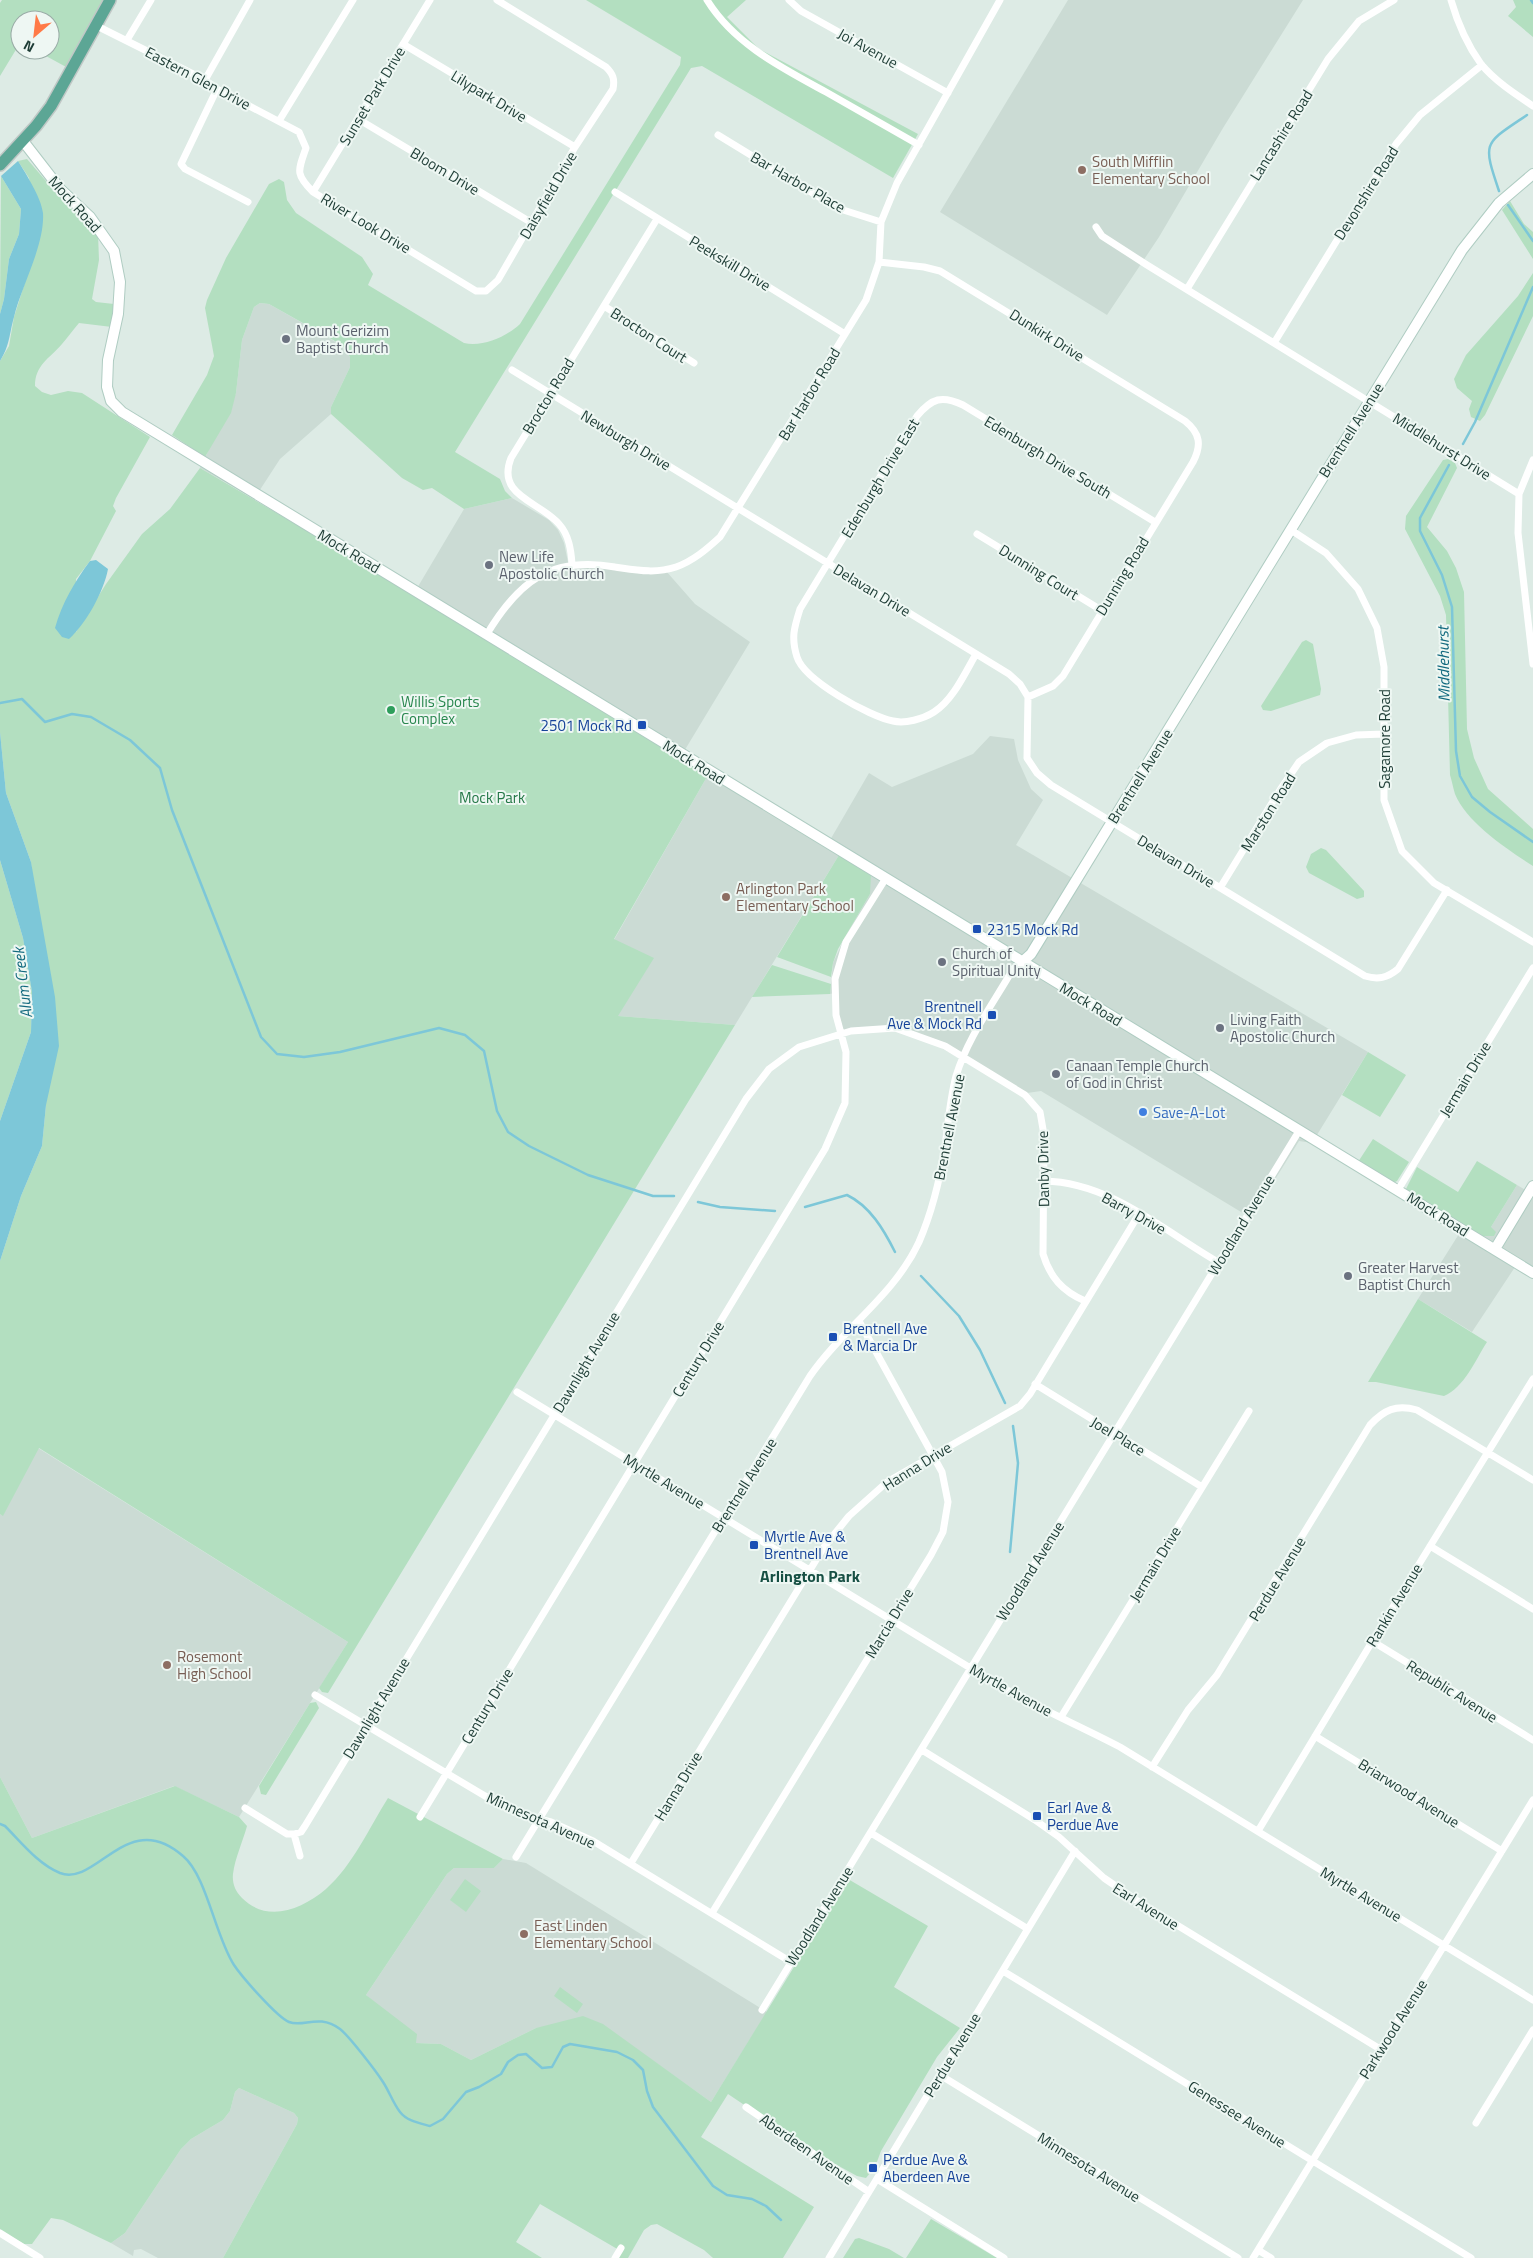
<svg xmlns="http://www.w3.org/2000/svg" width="1533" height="2258" font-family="'Titillium Web',sans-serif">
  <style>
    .built { fill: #cbdbd4 }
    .green { fill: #b3dfc0 }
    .water { fill: #7dc7d8 }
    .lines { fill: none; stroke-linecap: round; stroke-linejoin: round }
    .stream { stroke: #7dc7d8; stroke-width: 2.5 }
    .secondary-casing { stroke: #afccc2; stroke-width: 12 }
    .primary-casing { stroke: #c0c8c6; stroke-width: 14 }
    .street { stroke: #fff; stroke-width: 7 }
    .secondary { stroke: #fff; stroke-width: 10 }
    .primary { stroke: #5ca695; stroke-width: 11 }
    .education-dot { fill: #8d6e63; stroke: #eef7f3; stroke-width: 2 }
    .worship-dot { fill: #6b7280; stroke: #eef7f3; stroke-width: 2 }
    .leisure-dot { fill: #2e9e5b; stroke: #eef7f3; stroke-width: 2 }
    .transit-dot { fill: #1a4fb4; stroke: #eef7f3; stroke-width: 2 }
    .shop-dot { fill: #3f7fe0; stroke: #eef7f3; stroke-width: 2 }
    .labels { text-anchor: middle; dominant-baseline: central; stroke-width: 4; stroke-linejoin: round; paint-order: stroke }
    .street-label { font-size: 15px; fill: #1d3c35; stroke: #eef7f3 }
    .education-label { font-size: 15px; fill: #785e54; stroke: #eef7f3; text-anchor: start }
    .worship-label { font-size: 15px; fill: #5b616d; stroke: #eef7f3; text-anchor: start }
    .leisure-label { font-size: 15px; fill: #27864d; stroke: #eef7f3; text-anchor: start }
    .transit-label { font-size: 15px; fill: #164399; stroke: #eef7f3; text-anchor: start }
    .park-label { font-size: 15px; fill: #237746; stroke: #eef7f3 }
    .shop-label { font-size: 15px; fill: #366cbe; stroke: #eef7f3; text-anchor: start }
    .water-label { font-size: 16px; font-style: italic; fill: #11697e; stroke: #eef7f3 }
    .neighbourhood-label { font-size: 16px; font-weight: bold; fill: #175044; stroke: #eef7f3 }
  </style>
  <rect width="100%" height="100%" fill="#ddebe5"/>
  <path class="built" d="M1068,0H1303L1223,128L1159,237L1107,315L940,212Z
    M260,303L269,304L341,345L350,357V367L331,407V414L280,459L254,499L200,468L236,393L242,340L254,307Z
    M512,498L549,520L558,530L564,543L569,567L666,571L695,604L750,642L680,758L413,595L464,509Z
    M990,736L1014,739L1018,760L1031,789L1043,800L1016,845L1368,1052L1312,1143L1299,1141L1251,1218L1041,1091L1020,1094L926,1039L902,1030L840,1034L834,993L830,994L833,963L846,935L870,894L839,855L735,1025L618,1016L614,940L708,775L826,847L869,773L892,787L973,754Z
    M1517,1185L1529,1192L1533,1187V1274L1517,1264L1472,1332L1418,1299L1464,1226L1491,1227Z
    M38,1448L348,1642L239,1817L174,1786L32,1838L0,1777V1514L3,1515Z
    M503,1859L526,1863L767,2012L711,2102L603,2025L536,2028L471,2060L441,2044L416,2043L366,1995L447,1874L454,1868H494Z
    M239,2088L294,2113L298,2118L297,2124L223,2258H158L141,2249L134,2250L133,2256L111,2243L125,2233L181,2149L191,2139L223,2120L230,2111L235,2092Z"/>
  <path class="green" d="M2,0H105L68,68L35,50H50V20H20V43L0,76V3Z
    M586,0H746L727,17L759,49L918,134L893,178L702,66L691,68L455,452L500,479L505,491L512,498L464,509L432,488L423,490L402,478L331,414V407L350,367V357L342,345L269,304L260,303L254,307L242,340L236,393L231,413L205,457L172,435L207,375L214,356L205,308L207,300L226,258L269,184L279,179L284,182L287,200L296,213L362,257L373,274L368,285L464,343C483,347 506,337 520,324L680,65L681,57Z
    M1513,0H1533V37L1508,16L1516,7Z
    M27,159L58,195L98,234L99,260L92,299L96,302L114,304L112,327L79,323C73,330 68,337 62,344C49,359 35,365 35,386L42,392L51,395L68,391L82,393L150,437L116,498L113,506L116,511L90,561L76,579V632L106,584L142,534L170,509L200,468L338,549L708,775L614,939L654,958L618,1016L735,1025L328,1693L322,1692L319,1688L348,1642L39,1448L3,1516L0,1514V1261L21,1196L42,1146L46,1105L31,862L6,793L0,732V361L9,346L14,317L39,238L29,178L18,161Z
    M1,176L21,209L19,234L9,259L4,299L0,314Z
    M1510,201L1524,224L1533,232V259L1502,210Z
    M1533,273V316L1485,415L1480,421L1471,417L1469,409L1472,401L1457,388L1454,379L1466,355L1518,296Z
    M1448,459L1455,463L1457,468L1427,527L1447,551L1456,568L1464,592L1467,729L1474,758L1488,789L1533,829V866C1508,850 1466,822 1455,794C1453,788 1452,781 1450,775L1446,615L1440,596L1405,529L1406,516L1443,460Z
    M1306,640L1313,644L1321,689L1320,695L1271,711L1263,710L1261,706L1302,642Z
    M1321,848L1326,850L1364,891V897L1357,899L1309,873L1306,867L1311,854Z
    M839,855L871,875L870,894L838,949L833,963L831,977L777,957Z
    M0,860L23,938L32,992L31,1032L0,1121Z
    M772,965L831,984L830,994L752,997Z
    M1368,1052L1406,1075L1380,1117L1342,1095Z
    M1373,1139L1409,1162L1397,1181L1393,1183L1358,1162Z
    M1477,1161L1517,1185L1491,1227L1496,1232L1494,1236H1482L1407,1192L1406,1189L1417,1167L1458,1192Z
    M1418,1299L1487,1342C1476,1359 1464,1388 1444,1396L1376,1382H1368Z
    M316,1702L319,1708L266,1795L261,1794L259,1786L310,1703Z
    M0,1777L32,1838L175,1786L239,1817L247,1826C243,1841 235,1858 233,1874C232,1883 235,1891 242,1898C267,1923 301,1910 326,1889C353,1865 369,1828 388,1798L503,1859L494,1868H454L447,1874L366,1995L417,2034L416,2043L441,2044L471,2060L536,2028L583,2016L603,2024L711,2102L848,1879L928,1926L894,1987L960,2028L937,2057L881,2151L875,2167L866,2178L857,2176L817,2154L728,2094L701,2137L814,2207L783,2258H713L704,2250L657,2224L651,2225L644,2230L628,2258H615L619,2250L540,2204L516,2242L542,2258H223L297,2124L298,2118L294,2113L239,2088L235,2092L230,2111L223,2120L191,2139L181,2149L125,2233L111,2243L63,2220L51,2218L32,2244H24L0,2230Z
    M465,1879L481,1891L466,1912L450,1900Z
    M560,1987L583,2004L577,2013L554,1996Z
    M931,2219L997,2258H906Z
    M859,2238L889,2249L904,2258H843L855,2239Z"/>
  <path class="water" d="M18,161C26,174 41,197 43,213C45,245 21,287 14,317C9,335 10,345 0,361V314L4,299L9,259L19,234L21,209L1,176Z
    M96,560L108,569C104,591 86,624 69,639L62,637L55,628C62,603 75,581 90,561Z
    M0,732L6,793L31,862L55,997L59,1046L46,1105L42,1146L21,1196L0,1261V1121L31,1032L32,992L23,938L0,860Z"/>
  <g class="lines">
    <path class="stream" d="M1531,0L1533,3
      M1499,191C1482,141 1484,144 1527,115
      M1508,205L1533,241
      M1463,444L1475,422L1533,287
      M1449,465L1420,518V531L1442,575L1452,607L1456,751L1460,776L1472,797L1490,812L1533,842
      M0,703L22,699L45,722L72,714L91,717L130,740L160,768L172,810L261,1037L277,1054L304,1057L340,1052L439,1028L465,1035L484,1051L497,1111L508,1132L529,1146L588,1175L653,1196H674
      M698,1202L720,1207L775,1211
      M805,1207L847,1195C870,1206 884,1230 895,1252
      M921,1276L959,1316L980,1350L1005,1403
      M1010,1552L1018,1463L1013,1426
      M0,1824L5,1826C21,1842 38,1864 60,1873C97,1887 127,1807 183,1856C207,1876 215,1936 234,1965C242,1977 277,2017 289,2022C304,2028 318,2013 340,2029C349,2036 376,2071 383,2082C389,2091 393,2103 400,2112C407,2121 419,2123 430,2126L443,2119L466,2092L479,2087L501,2074L508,2062L518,2055L526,2054L542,2068L552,2067L563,2047L570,2044L617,2052L633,2060L643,2070L647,2091L653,2107L713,2186L727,2195L752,2199L766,2206L781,2220"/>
    <defs>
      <path id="secondary" d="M23,141L61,190L90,217L114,251L120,282L118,314L108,360L107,387L111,401L122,412L1533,1273
        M1022,962L1031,954L1462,250L1499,203L1533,174
        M1495,1249L1533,1186"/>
      <path id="primary" d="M0,165L36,126L51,106L110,0"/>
    </defs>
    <use href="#secondary" class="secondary-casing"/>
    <use href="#primary" class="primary-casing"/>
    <path class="street" d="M707,0C734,44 782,68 826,92C857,110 888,127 919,145
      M789,0L801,11L948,93
      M1451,0C1457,21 1468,46 1481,64C1495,81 1515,94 1533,106
      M97,26L205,80L217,89L299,132L306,148C298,171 295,174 313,192L476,291H486L498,280L575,147L613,89C615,79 613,74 606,67L497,0
      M127,40L151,0
      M403,44L575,147
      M205,80L250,0
      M217,89L181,164L185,169L248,202
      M358,119L532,223
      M279,121L353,0
      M718,135L837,208L881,222
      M313,192L430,0
      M615,192L845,334
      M1096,227L1102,236L1147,265L1519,494L1518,533L1533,664
      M879,262L924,267L940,271L1185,421C1200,433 1202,445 1193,462L1063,676L1053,686L1028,697
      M1187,289L1328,59L1359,21L1394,0
      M604,306L694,363
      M1274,343L1396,144L1420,115L1482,65
      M512,370L1009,674L1020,684L1028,697L1027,758L1037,773L1051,785L1365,976C1378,980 1387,978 1398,969L1447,890
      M1519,494L1533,460
      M1291,530L1326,553L1358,589L1377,628L1384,667V800L1402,851L1434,883L1533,942
      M977,534L1101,610
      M572,564C571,550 569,535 559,524C539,501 496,496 511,458L657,219
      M487,634C519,581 551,556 615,567C636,570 655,574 676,567C693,561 707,549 720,537L866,300L879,262L881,222L897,183L1000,0
      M976,654C965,673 953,700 934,712C923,719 905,724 893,721C870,717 804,680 797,657C791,638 794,628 800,609L917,416C932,398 942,395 963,405L1155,522
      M1220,888L1280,790L1299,762L1327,743L1356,735L1384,734
      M1044,1181C1110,1182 1164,1231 1218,1262
      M1398,1190L1533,968
      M1035,1384L1202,1487
      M517,1392L995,1683C1035,1707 1078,1725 1120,1747L1533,2000
      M1430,1546L1533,1609
      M1372,1641L1533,1740
      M315,1695L485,1796L527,1816L551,1822L593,1841L791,1962
      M1061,1717L1249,1411
      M1315,1736L1502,1851
      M922,1750L1035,1820L1059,1837L1104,1878L1136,1900L1380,2049
      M1152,1767L1188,1710L1217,1675L1370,1425C1384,1410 1396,1404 1417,1410L1533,1480
      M245,1808L287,1834H294
      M420,1817L825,1149L845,1103L846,1052L836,1015L835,979L846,942L886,878
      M1258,1831L1408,1582L1533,1379
      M871,1833L1028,1929
      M294,1834L301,1832L305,1826L746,1099L769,1069L799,1047L841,1034L851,1031L895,1028L945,1046L1025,1095L1040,1112L1044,1135L1043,1254C1050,1277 1062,1291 1085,1301
      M294,1834L300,1856
      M516,1857L810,1376C842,1329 894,1296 919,1242C932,1212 940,1179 945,1147C948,1123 950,1099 956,1076C968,1037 993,1004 1013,969L1022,962
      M631,1863L824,1547L849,1516L887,1482L1020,1406L1030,1394L1139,1214
      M712,1913L931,1555L943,1532L948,1502L942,1472L859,1321
      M1003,1971L1471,2258
      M762,2010L1299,1131
      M940,2075L1238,2258
      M746,2107L869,2192
      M1476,2123L1533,2030
      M877,2179L1004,2258
      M0,2233L40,2258
      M1258,2250L1271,2258
      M615,2258L621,2248
      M829,2258L1075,1851
      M1253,2258L1533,1800"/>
    <use href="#secondary" class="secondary"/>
    <use href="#primary" class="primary"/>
  </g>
  <g class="education-dot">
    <circle cx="1082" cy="170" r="5"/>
    <circle cx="726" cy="897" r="5"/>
    <circle cx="167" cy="1665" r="5"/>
    <circle cx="524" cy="1934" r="5"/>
  </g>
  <g class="worship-dot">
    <circle cx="286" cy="339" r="5"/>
    <circle cx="489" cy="565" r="5"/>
    <circle cx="942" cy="962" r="5"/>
    <circle cx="1220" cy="1028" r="5"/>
    <circle cx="1056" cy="1074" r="5"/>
    <circle cx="1348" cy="1276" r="5"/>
  </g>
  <circle class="leisure-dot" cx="391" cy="710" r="5"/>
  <g class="transit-dot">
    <rect x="637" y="720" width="10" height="10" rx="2.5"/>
    <rect x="972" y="924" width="10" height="10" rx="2.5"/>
    <rect x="987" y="1010" width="10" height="10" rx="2.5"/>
    <rect x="828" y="1332" width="10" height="10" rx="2.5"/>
    <rect x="749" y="1540" width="10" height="10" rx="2.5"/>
    <rect x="1032" y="1811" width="10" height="10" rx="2.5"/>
    <rect x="868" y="2163" width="10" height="10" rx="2.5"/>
  </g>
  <circle class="shop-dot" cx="1143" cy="1112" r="5"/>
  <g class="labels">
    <g class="street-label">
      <text transform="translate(868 48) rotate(29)">Joi Avenue</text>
      <text transform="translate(198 78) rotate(28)">Eastern Glen Drive</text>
      <text transform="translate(372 96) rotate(-59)">Sunset Park Drive</text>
      <text transform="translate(489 96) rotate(31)">Lilypark Drive</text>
      <text transform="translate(1281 135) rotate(-58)">Lancashire Road</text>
      <text transform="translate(445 171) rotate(31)">Bloom Drive</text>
      <text transform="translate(798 182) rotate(30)">Bar Harbor Place</text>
      <text transform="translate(1366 193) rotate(-58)">Devonshire Road</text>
      <text transform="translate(548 195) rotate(-60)">Daisyfield Drive</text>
      <text transform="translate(75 204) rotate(48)">Mock Road</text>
      <text transform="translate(366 223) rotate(31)">River Look Drive</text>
      <text transform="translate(730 263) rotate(31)">Peekskill Drive</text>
      <text transform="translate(649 335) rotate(33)">Brocton Court</text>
      <text transform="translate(1047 335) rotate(32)">Dunkirk Drive</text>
      <text transform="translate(809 394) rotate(-59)">Bar Harbor Road</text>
      <text transform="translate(548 396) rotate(-59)">Brocton Road</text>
      <text transform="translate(1351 430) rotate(-58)">Brentnell Avenue</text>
      <text transform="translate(626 440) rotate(31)">Newburgh Drive</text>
      <text transform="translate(1442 446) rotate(32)">Middlehurst Drive</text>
      <text transform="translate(1048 457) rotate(31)">Edenburgh Drive South</text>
      <text transform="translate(880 478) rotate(-59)">Edenburgh Drive East</text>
      <text transform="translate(349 551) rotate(31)">Mock Road</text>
      <text transform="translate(1039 572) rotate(32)">Dunning Court</text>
      <text transform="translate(1122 576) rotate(-59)">Dunning Road</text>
      <text transform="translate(872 590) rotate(31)">Delavan Drive</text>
      <text transform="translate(1384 739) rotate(-90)">Sagamore Road</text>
      <text transform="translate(694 762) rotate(32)">Mock Road</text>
      <text transform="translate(1140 776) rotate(-58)">Brentnell Avenue</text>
      <text transform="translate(1268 812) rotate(-58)">Marston Road</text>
      <text transform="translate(1176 861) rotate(31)">Delavan Drive</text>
      <text transform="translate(1091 1004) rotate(31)">Mock Road</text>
      <text transform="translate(1465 1079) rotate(-59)">Jermain Drive</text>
      <text transform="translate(949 1127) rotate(-79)">Brentnell Avenue</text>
      <text transform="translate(1043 1169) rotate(-91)">Danby Drive</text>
      <text transform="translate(1134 1213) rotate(29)">Barry Drive</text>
      <text transform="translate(1438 1214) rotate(32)">Mock Road</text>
      <text transform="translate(1241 1225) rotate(-59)">Woodland Avenue</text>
      <text transform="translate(698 1359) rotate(-59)">Century Drive</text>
      <text transform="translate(586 1362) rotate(-59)">Dawnlight Avenue</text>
      <text transform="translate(1118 1436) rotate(31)">Joel Place</text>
      <text transform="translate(917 1466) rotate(-32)">Hanna Drive</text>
      <text transform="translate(664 1481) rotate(31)">Myrtle Avenue</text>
      <text transform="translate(744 1485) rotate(-58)">Brentnell Avenue</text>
      <text transform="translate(1155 1564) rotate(-59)">Jermain Drive</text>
      <text transform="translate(1030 1571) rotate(-58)">Woodland Avenue</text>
      <text transform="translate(1277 1579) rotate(-59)">Perdue Avenue</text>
      <text transform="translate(1394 1605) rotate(-59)">Rankin Avenue</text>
      <text transform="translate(889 1623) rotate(-59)">Marcia Drive</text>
      <text transform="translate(1011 1690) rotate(29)">Myrtle Avenue</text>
      <text transform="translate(1452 1691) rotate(32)">Republic Avenue</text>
      <text transform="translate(487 1706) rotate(-59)">Century Drive</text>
      <text transform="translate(376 1708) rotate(-59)">Dawnlight Avenue</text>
      <text transform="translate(678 1786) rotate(-59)">Hanna Drive</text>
      <text transform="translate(1409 1793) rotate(32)">Briarwood Avenue</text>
      <text transform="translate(541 1820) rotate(24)">Minnesota Avenue</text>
      <text transform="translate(1361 1894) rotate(31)">Myrtle Avenue</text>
      <text transform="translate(1146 1906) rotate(32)">Earl Avenue</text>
      <text transform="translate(819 1916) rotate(-58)">Woodland Avenue</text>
      <text transform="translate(1393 2029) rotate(-58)">Parkwood Avenue</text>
      <text transform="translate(952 2055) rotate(-59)">Perdue Avenue</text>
      <text transform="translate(1237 2114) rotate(32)">Genessee Avenue</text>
      <text transform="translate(807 2149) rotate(35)">Aberdeen Avenue</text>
      <text transform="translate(1089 2167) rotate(32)">Minnesota Avenue</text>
    </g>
    <g class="education-label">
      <text x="1092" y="161">South Mifflin<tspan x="1092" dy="17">Elementary School</tspan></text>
      <text x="736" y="888">Arlington Park<tspan x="736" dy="17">Elementary School</tspan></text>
      <text x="177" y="1656">Rosemont<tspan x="177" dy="17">High School</tspan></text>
      <text x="534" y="1925">East Linden<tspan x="534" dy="17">Elementary School</tspan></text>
    </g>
    <g class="worship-label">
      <text x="296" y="330">Mount Gerizim<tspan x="296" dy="17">Baptist Church</tspan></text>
      <text x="499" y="556">New Life<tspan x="499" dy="17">Apostolic Church</tspan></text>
      <text x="952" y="953">Church of<tspan x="952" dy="17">Spiritual Unity</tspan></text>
      <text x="1230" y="1019">Living Faith<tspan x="1230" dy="17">Apostolic Church</tspan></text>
      <text x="1066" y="1065">Canaan Temple Church<tspan x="1066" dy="17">of God in Christ</tspan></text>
      <text x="1358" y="1267">Greater Harvest<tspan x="1358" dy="17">Baptist Church</tspan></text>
    </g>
    <g class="leisure-label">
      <text x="401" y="701">Willis Sports<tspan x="401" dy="17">Complex</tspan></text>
    </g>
    <g class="transit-label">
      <text x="632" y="725" text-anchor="end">2501 Mock Rd</text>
      <text x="987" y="929">2315 Mock Rd</text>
      <text x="982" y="1006" text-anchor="end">Brentnell<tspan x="982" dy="17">Ave &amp; Mock Rd</tspan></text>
      <text x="843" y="1328">Brentnell Ave<tspan x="843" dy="17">&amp; Marcia Dr</tspan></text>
      <text x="764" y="1536">Myrtle Ave &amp;<tspan x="764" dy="17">Brentnell Ave</tspan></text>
      <text x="1047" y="1807">Earl Ave &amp;<tspan x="1047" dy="17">Perdue Ave</tspan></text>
      <text x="883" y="2159">Perdue Ave &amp;<tspan x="883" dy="17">Aberdeen Ave</tspan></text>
    </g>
    <g class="park-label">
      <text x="492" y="797">Mock Park</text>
    </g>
    <g class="shop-label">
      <text x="1153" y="1112">Save-A-Lot</text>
    </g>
    <g class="water-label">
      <text transform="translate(1443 664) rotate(-91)">Middlehurst</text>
      <text transform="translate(22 983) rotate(-97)">Alum Creek</text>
    </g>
    <g class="neighbourhood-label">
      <text x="810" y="1576">Arlington Park</text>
    </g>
  </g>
  <g transform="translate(35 35) rotate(208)"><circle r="24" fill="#eef7f3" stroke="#9aaca7"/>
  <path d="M0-4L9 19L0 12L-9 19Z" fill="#ff7a47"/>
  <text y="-8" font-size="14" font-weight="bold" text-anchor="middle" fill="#1d3c35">N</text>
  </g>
</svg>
